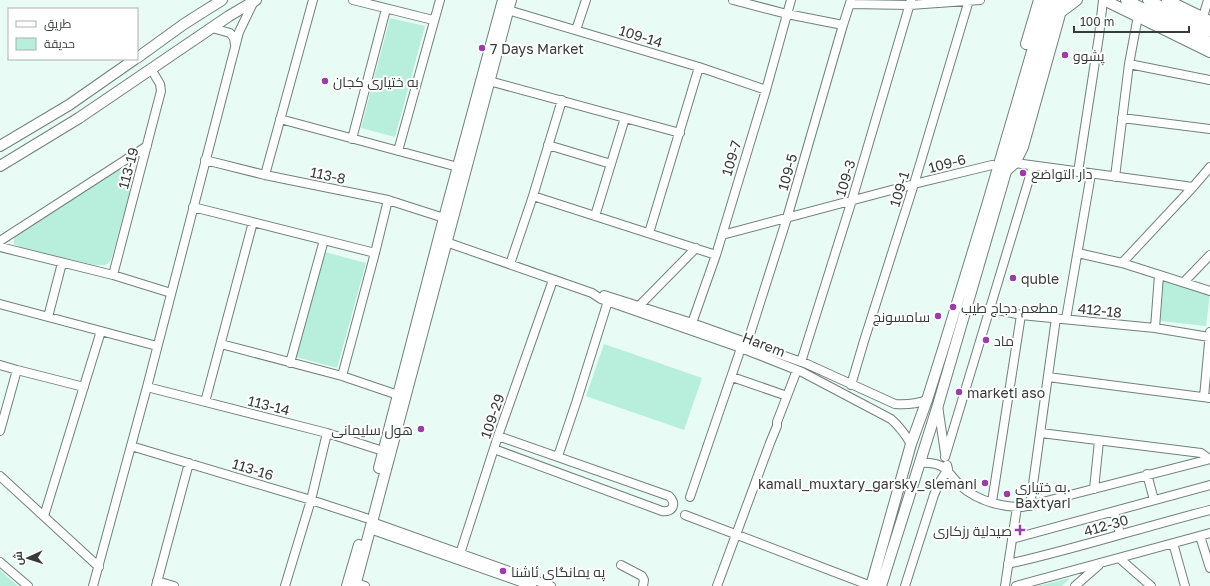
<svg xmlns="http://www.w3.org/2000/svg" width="1210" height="586" font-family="'Golos Text',Cairo,sans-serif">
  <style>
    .green { fill: #b7eedc }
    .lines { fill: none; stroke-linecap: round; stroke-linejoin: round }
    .minor-casing { stroke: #71807b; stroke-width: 10 }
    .major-casing { stroke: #71807b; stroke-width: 12 }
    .minor { stroke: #fff; stroke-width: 8 }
    .major { stroke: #fff; stroke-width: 10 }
    .poi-dot { fill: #9b3da6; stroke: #fff; stroke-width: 1.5 }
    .labels { text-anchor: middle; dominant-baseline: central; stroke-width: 4; stroke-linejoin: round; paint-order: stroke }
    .street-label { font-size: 14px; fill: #353c3a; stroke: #fff }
    .poi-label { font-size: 14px; fill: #353c3a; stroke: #fff; text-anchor: start }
  </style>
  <rect width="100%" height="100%" fill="#e9fbf5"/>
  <path class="green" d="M390,18L425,26L395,137L361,128Z
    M127,167L133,171V181L111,260L106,265H95L20,247L14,244V238L21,231L116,171Z
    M325,252L366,263L337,368L296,357Z
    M1163,281L1210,294L1206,326L1161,321Z
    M604,344L702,378L684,430L586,396Z
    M0,570L18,586H0Z
    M1070,578L1062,586H1038Z"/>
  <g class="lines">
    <defs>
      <path id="minor" d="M353,0L433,20
        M733,0L787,14L843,25
        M850,4L910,5L980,0
        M508,10L699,67L766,90
        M1203,17L1208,0
        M212,28L230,33L234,38L235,45
        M576,30L586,0
        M1129,64L1210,80
        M489,81L680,133
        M1122,118L1210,129
        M280,119L458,167
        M352,139L386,9
        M548,145L611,164
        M398,151L440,0
        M205,160L265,175L388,200L444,218
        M1015,163L1193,187
        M1078,172L1099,36L1103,0
        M265,175L313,0
        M1115,177L1129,64L1138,16
        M533,196L716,255
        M193,207L375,253
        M595,216L625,118
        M649,233L699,67
        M722,235L914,184L992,165
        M0,241L147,146
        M446,242L592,293L601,299L741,348L802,372L891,419C899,426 905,434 911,444
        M0,247L113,275L171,293
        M1078,253L1122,263L1210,291
        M1122,263L1193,187L1210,167
        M510,264L533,196L562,100
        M113,275L161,91L160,84L151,69
        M1184,282L1210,255
        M604,295L692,323L807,364L895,404C907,405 916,404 927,400
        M0,304L157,346
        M640,305L696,248
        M989,308L1021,315L1155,328L1209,337
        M48,317L62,263
        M1066,319L1091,174
        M692,323L716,255L766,90L791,0
        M1155,328L1159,275
        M221,344L342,376L398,395
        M745,350L787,218L843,25L851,0
        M801,362L852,200L911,0
        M290,363L324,240
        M0,365L17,370L84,387
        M342,376L375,253L388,200
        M732,377L787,396
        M1048,377L1210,398
        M851,385L864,341L914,184L969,0
        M147,387L327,433L383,451
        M1204,397L1210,332
        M205,402L253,222
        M938,406L945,453
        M0,431L17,370
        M1041,433L1201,453L1209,459
        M131,446L311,500L366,518
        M494,449L662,511C673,513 677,503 669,496L498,436
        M558,456L576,403L608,301
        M945,457L1033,166
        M919,463C951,461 946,476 967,491C983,502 1004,507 1023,507L1210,459
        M1147,474L1154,500
        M0,476L99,567
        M1094,489L1099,441
        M690,497L741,348
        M992,502L1021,315
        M1030,506L1056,318
        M1114,511L1120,534
        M685,515L871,586
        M44,516L101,331
        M372,522L551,586
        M370,529L532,586
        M1200,536L1210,568
        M1012,539L1210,485
        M1173,543L1185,586
        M1119,558L1151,586
        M458,560L498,436L553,280
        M0,562L28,586
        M1008,564C1076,549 1143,527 1210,510
        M621,565L642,576L644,580L643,586
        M157,581L174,586
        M356,583L365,586
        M93,586L147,387L239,32L254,1
        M156,586L189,463
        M285,586L311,500L327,433
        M717,586L770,443L777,426V422L797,370
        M905,586L934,495L939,483L948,469L947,465
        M1005,586L1017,507
        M1016,586L1210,533
        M1075,586L1099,565"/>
      <path id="major" d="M1104,0L1210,52
        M1126,0L1210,42
        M1148,0L1210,31
        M1167,0L1210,21
        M1061,12L1077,0
        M1026,44L1039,0
        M137,58L184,24L222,0
        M0,146L69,105L135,59
        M0,166L79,118L229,16L256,0
        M1007,170L1015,163L1023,147L1064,0
        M379,468L444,218L503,0
        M347,586L359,545
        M355,586L511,0
        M871,586L911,444L927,400L944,346L988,202L1047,0
        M881,586L938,405L1056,0"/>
    </defs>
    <use href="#minor" class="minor-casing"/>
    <use href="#major" class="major-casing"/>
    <use href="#minor" class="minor"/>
    <use href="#major" class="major"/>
  </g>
  <g class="poi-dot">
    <circle cx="482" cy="48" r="4"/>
    <circle cx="1065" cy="55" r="4"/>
    <circle cx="325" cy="81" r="4"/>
    <circle cx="1023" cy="173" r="4"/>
    <circle cx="1013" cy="278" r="4"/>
    <circle cx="953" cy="307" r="4"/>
    <circle cx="938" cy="316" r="4"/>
    <circle cx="986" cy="340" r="4"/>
    <circle cx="959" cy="392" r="4"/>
    <circle cx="421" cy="429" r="4"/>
    <circle cx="985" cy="483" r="4"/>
    <circle cx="1007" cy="494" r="4"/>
    <path d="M1018 524h4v4h4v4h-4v4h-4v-4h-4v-4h4z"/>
    <circle cx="503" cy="571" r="4"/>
  </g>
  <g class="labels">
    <g class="street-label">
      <text transform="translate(641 36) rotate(17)">109-14</text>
      <text transform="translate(731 158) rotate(-73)">109-7</text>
      <text transform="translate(947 163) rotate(-14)">109-6</text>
      <text transform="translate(128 168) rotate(-75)">113-19</text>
      <text transform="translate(787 172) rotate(-74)">109-5</text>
      <text transform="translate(328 175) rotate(12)">113-8</text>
      <text transform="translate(845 178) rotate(-73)">109-3</text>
      <text transform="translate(899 189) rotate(-73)">109-1</text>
      <text transform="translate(1100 310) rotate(6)">412-18</text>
      <text transform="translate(764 344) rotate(21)">Harem</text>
      <text transform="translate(269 405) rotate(14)">113-14</text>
      <text transform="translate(492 416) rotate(-71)">109-29</text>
      <text transform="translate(253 469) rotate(17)">113-16</text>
      <text transform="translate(1106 525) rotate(-16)">412-30</text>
    </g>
    <g class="poi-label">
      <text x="490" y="48">7 Days Market</text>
      <text x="1073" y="55">پشوو</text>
      <text x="333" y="81">به ختيارى كجان</text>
      <text x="1031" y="173">دار التواضع</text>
      <text x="1021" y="278">quble</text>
      <text x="961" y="307">مطعم دجاج طيب</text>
      <text x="930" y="316" text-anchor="end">سامسونج</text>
      <text x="994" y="340">ماد</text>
      <text x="967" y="392">marketi aso</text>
      <text x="413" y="429" text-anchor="end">هول سليمانى</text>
      <text x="977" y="483" text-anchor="end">kamali_muxtary_garsky_slemani</text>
      <text x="1015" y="486">به ختیاری.<tspan x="1015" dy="16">Baxtyari</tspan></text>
      <text x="1012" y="530" text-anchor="end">صیدلیة رزکاری</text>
      <text x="511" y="571">په یمانگای ئاشنا</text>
    </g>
  </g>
  <rect x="8" y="8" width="130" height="52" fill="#ffffff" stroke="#aeb1b0"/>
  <rect x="16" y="21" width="20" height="6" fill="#ffffff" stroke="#aeb1b0"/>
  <text x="44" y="28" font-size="12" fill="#353c3a">طريق</text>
  <rect x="16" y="38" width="20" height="12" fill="#b7eedc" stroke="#aeb1b0"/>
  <text x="44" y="48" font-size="12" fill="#353c3a">حديقة</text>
  <g transform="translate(28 558) rotate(267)" stroke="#ffffff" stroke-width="3" paint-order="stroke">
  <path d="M0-3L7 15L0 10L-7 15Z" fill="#353c3a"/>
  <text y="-6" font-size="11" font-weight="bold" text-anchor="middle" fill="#353c3a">ش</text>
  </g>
  <path d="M1074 26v6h115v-6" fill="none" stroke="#353c3a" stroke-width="2"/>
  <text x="1080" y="26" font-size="12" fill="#353c3a" stroke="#ffffff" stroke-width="3" paint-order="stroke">100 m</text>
</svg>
